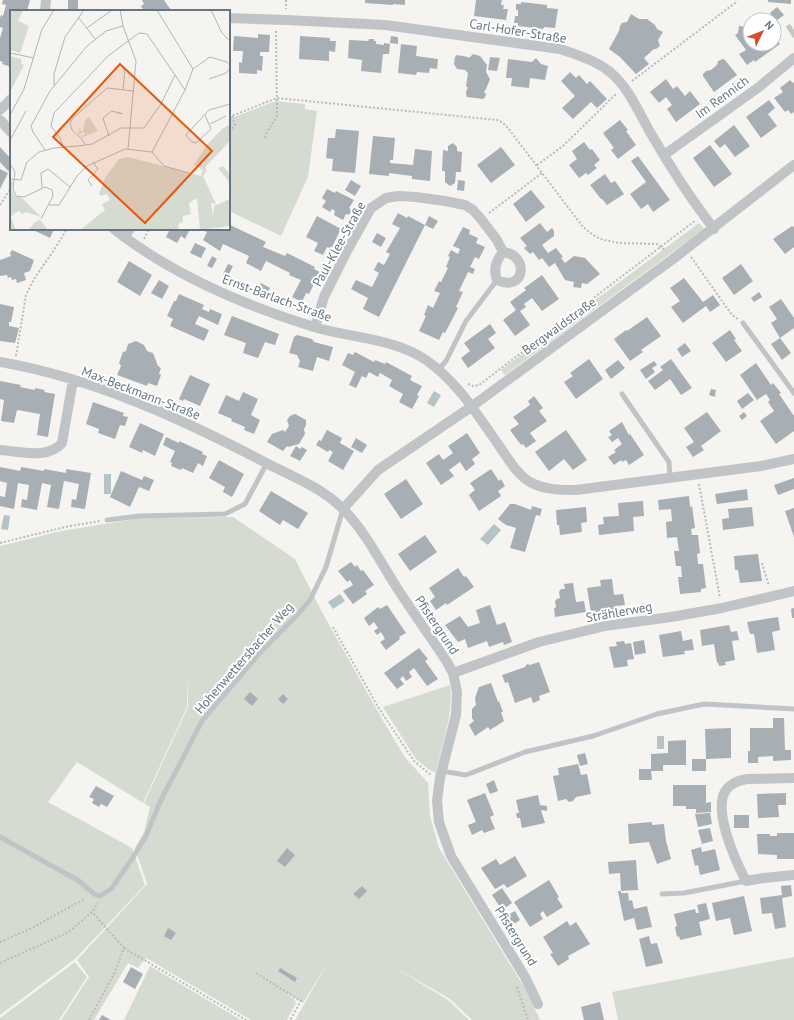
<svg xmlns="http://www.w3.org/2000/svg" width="794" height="1020" font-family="'PT Sans',sans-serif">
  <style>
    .green { fill: #d6dbd2 }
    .water { fill: #b6c3c6 }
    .building { fill: #a7afb4 }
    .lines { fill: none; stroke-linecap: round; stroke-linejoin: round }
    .path { stroke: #b8bbbd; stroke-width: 2; stroke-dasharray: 2 2; stroke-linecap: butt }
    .lane { stroke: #c0c4c7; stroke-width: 5 }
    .street { stroke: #c0c4c7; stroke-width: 10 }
    .labels { text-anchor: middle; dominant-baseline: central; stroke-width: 4; stroke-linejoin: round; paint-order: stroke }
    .street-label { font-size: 13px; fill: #657681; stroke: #fff }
    .inset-road { fill: none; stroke: #aeb7ba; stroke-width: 1 }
    .view { fill: #e8590c; fill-opacity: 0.15; stroke: #e8590c; stroke-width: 2 }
    .inset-edge { fill: none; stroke: #657681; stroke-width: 2 }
  </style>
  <rect width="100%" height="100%" fill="#f5f4f1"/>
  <path class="green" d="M276,101L305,104V109L317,111L308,177L281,236L229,211V119Z
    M699,223L704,229L505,375L501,370Z
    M233,517L295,559L322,612L378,712L404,756L428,783L430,816L439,848L527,992L540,1020H472L450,999L389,964L448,1000L469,1020H295L329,961L303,1003L286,993L294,999L296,1003L287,1020H251L146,958L138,968L128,963L94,1020H61L89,977L77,960L147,884L135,848L144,832L150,807L144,803L188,707L187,674V707L143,803L77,762L48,802L132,848L145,885L75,959L0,1015V780L9,784L0,780V546L61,531L142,518Z
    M450,685C454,714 442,744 436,773L428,769L415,758L383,707Z
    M794,957V1020H618L612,992Z
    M75,962L87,977L59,1020H0V1018Z
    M150,966L241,1020H124Z"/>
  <path class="water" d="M434,391L441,395L434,407L427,403Z
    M104,474H111V494H104Z
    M4,515L10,516L8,530L1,529Z
    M494,524L501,530L488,545L480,539Z
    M340,594L345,601L333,609L328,602Z
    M657,736H664V749H657Z"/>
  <path class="building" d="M3,0H30L27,11H11V67L2,64L3,62L0,61V38L3,28L0,27V18L1,15L3,16L6,5L2,4Z
    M68,0H78V11H68Z
    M142,0H164L171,10L169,11H144L141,6L144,4Z
    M365,0H405V5L393,4V5L365,3Z
    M476,0H502L501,5H504L503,9H508L506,20L474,16Z
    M768,0H791V4L768,2Z
    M521,2L547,5V8L558,9L555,28L544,27L543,29L518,26V23H514L515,16H518V10H516V4H521Z
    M777,7L784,15L776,21L770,13Z
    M631,14L639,19H647L655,25L657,29L663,32L658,40L660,46L656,49H654L644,58L649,64L636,74L620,57L609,49L619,31L620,26L622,23L627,22Z
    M739,26L746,27L745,34L750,41V44H774V36L780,44L755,62L754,60L747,65L739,54L746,50L735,35L738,33Z
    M258,34L270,35L269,52H260V56H263L262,71L257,70V74L239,73V62L242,63L243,51H233L234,36L258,38Z
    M300,36L330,38V41H336L335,52L329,51V61L299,59Z
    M391,36L398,37V44L390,43Z
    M369,39H374V41H376V44L384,45V43L390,44L389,54H383L381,73L361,71L362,60L348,58L349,40L368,41Z
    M401,44L417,46L416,56L438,59L437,69L430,68L429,73L417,72L416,75L398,73Z
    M473,54L480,56L487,65L486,72L490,79L486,89L484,92L486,94L485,97L483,99L467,97L466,94V91L468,88L466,86L468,73L465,70L457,69L454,64L455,57L457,55L468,57L469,58Z
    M490,57L500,58L497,71L488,70Z
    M536,58L541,64L548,66L545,80L530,78L529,88L511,86L512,78H506L508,59L532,62Z
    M723,59L725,60L737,75L714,92L703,76V74L706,71L711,70L717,65L718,61Z
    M570,72L576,78L579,75L587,84L590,81L607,99L597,108L591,102L573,119L562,108L575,96L561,81Z
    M666,79L673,89L677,86L685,96L690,91L700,104L676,122L667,109L672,105L666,97L659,103L650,92Z
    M790,80L793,83L794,82V112L791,114L788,110L785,112L774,98L783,92L780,88Z
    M769,100L775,108L768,114L777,126L761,138L746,117Z
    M620,120L628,130L626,131L636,145L618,159L611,150L614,148L603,133Z
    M734,125L750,146L735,157L725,144L720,148L714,141Z
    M336,129L359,131L355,173L332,171L333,159L326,158L328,138H335Z
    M373,136L395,138L393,160H390V163L413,165L415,149L432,151L430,181L412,179V176L389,173V176L369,174Z
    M584,142L590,150L592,149L600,160L594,165L597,168L588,175L586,173L579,178L569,165L577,159L572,151Z
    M453,143L457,147V151L462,152L461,172H456L455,183L450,186L445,182V171H442L443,150L448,151V146Z
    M710,145L732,174L714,187L693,158Z
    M0,147L11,159V169L8,171L0,162Z
    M501,147L515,165L491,183L477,165Z
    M638,156L670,200L653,212L648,204L641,209L630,194L646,182L631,161Z
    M0,169L8,173L0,189Z
    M605,174L611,183L615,181L624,194L607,205L602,199H601L590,185Z
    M351,180L361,186L355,196L345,190Z
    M458,180L465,181L464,191L457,190Z
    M327,189L335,193L336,191L354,200L349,208L352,210L349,215L346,214L343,220L334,215L335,211L332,209L330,212L322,207L326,201L322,198Z
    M531,190L545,207L526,222L513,204Z
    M398,213L407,218L408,216L425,225L379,317L363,309L368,298L351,289L356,280L372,287L379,273L374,270L378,262L384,265L390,254L386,252L400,228L392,224Z
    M317,216L341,229L331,249L327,247L323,255L314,251L318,243L306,237Z
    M429,216L438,221L433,229L425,225Z
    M540,223L547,232L552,228L554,231V236L542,245L548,253L556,248L563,257L561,258L565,263L574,256L585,258L600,274L587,284L582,283L581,288L573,287L574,282L565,280L555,263L549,267L542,258L539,260L533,252L530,254L524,248L527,246L520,238Z
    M230,225L266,242L263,247L285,256L287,253L315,267L314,269L320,272L309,294L306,293L302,302L292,297L301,280L289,275L290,273L266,261L261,271L246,263L249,256L223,244L220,251L203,240L207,232L201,229H229Z
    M792,226L793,227L794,226V247L785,254L773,239Z
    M463,227L470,230L469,234L478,238L476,243L485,247L479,259L475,257L470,267L475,269L473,274L468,272L459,291L463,292L456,307L458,308L445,333L443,332L439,340L419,331L426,316L424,315L428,305L433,308L440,293L434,291L439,281L441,282L448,268L446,267L450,257L448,256L451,250L458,254L460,249L453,246Z
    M31,229H54L50,238Z
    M170,229H190L185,239L181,236L177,243L166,237Z
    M377,233L386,238L381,247L372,242Z
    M195,243L206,248L201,258L190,253Z
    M12,250L34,260L30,271L24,273L26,280L17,283L16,279L12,280L11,277L8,278L7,275L0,276V260L11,256L10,253Z
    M212,256L217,259L212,268L207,266Z
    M129,261L152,275L140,296L117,282Z
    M228,264L233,266L228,276L223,274Z
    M741,264L753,281L734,295L722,278Z
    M542,275L559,299L542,311L532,298L524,304L526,307L520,311L530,325L515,336L503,320L516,310L510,302L526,290L524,288Z
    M684,278L703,302L713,295L720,305L710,312L706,306L683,323L671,307L680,301L670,288Z
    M159,280L169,286L162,299L151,293Z
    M261,283L270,288L266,297L256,292Z
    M759,292L762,297L754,302L751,298Z
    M179,294L204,305L202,309L209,312L210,309L222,314L218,325L199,316L195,324L209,330L204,341L170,326L173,319L167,316L174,301H176Z
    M781,299L794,318V328L780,338L771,323L777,319L769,307Z
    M0,304L14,307L11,322H9V326L19,328L15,343L0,341Z
    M232,316L279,334L275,345L265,342L258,358L243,353L246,343L224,335Z
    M647,317L661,336L641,350L643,352L630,361L614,339L626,330L627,331Z
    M490,324L496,333L488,339L495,348L468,368L461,358L470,351L464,343Z
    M730,330L736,339L734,340L742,351L726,362L712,343Z
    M297,335L312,339L314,342L333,347L329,361L317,357L313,371L298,367L300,361L297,355L289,353L294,337Z
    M780,338L791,353L782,360L771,344Z
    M136,341L144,345L147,351L153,353L158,366L161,368L159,374L161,375L157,386L148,383L147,386L117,375L121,366L119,363L123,352L126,351L128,344Z
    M685,343L691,351L682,357L677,349Z
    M355,352L374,362L375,360L385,364L386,362L412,376L410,380L422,386L417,395L419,396L412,409L399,402L403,394L389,386L392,380L380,373L378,377L369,372L366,378L362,376L356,388L349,385L355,372L342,365L348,353L353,355Z
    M589,359L603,379L576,399L564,382L573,376L570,373Z
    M671,359L692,388L681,395L670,379L655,390L648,381L663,370L660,367Z
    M618,360L625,368L611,379L605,370Z
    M654,361L657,365L652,368L655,372L646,379L640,370Z
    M756,363L771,385L773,383L781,393L779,394L794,416V431L776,444L760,421L774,411L768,402L770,400L766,394L757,400L740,375Z
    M190,375L210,384L200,406L184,399L183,401L179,399Z
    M0,381L21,385L20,387L35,390V388L45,390L44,392L55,394L48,437L37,435L40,414L17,410L14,423L1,421L4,400L0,399Z
    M711,389L716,390L715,397L709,395Z
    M243,392L258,399L251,415L260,420L254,434L244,430L245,427L231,421L232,419L218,413L226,395L239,401Z
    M748,393L754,400L742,409L737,401Z
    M534,396L543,408L539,411L547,421L530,433L536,441L526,448L523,444L521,445L510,430L519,424L513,417L530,405L528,401Z
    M93,402L124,413L123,416L128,417L125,426L120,425L115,439L98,433L99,429L86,424Z
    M707,412L721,431L701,446L704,450L693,457L686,447L694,442L684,428Z
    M744,412L747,416L742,420L739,416Z
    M295,414L306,420V425L304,429L305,434L299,444L288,447L287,446L283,451L267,442L272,434L283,430L285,432L289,426L287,420L290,416Z
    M622,422L629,435L630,434L644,455L629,465L626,460L622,462L621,460L614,465L608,457L616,452L614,450L622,444L618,438L612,442L608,437L612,435L609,431Z
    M140,423L164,434L155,456L143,450L142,453L129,447Z
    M327,430L342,438L340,443L354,451L343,470L328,461L333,452L329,450L328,452L316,445L319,440L321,441Z
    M566,430L587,460L573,470L564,459L549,471L535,452Z
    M467,433L480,453L472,459L475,464L466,471L460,462L449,470L454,476L441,485L426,463L439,454L443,460L453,453L448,446Z
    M166,437L179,443V441L203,452L202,454L207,456L203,466L198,463L193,473L182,468L181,470L171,466L172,463L170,462L175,451L163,445Z
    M356,438L367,445L362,453L351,447Z
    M296,446L300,449L302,447L307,450L300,461L290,456Z
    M219,460L244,474L232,497L223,492L225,487L209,478Z
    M0,467L20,471L21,467L44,471V469L66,473V469L91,473L85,509L71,507L72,499L76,500L79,484L64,481L59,509L47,507L51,485L42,483L37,510L21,507L22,499L27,500L29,485L18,483L14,509L0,506V496L5,497L7,483L0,481Z
    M491,469L499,481L501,479L505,486L498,491L501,496L479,511L469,495L475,490L470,483Z
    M121,471L142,480L144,476L154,480L149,491L139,487L130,507L110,497Z
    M794,478V489L778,495L774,485Z
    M406,479L423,504L401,519L384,494Z
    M747,489L748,500L717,504L715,494Z
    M271,491L308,513L298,529L283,520L280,525L259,511Z
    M689,496L690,507L692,506L695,528L691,529L692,535H698L700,553L697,554L698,564H703L706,588L701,589V592L680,594L678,577H682L681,566H676L674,551H679L677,537L667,538L666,522L672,521L671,509L659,510L658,500Z
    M643,501L644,516L633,517L634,531L599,535L598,525L604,524L603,517L619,516L618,503Z
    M510,504H515L531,510L532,506L542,509L540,516L536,515L525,552L510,548L516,528L506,525L498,519Z
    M586,507L587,522L581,523L582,532L560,535L559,525H557L556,510Z
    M752,507L754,526L723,530L722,519L729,518L728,509Z
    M794,508V537L785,511Z
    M425,535L437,552L410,571L398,554Z
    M758,554L762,581L740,583L738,570H735L734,556Z
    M351,562L355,567L357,565L361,571L363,570L374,585L365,591L367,594L353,604L343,591L353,585L350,580L347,582L338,571Z
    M458,568L464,577L466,576L474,587L447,605L446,603L436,610L430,601L435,597L429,588Z
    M612,579L614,595L623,594L625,605L616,606L617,609L591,613L587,588L601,586L600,580Z
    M573,583L576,602L584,601L586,612L555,617L554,609L556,607L555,601L557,599L560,598L559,592L561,589H565L564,584Z
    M387,605L406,633L399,637L400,639L386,650L380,642L385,639L381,632L377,635L374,631L378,628L374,622L369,626L364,618L378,607L380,609Z
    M490,605L497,625L505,622L512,642L504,645L503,642L489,647L487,641L468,648L465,639L458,642L445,625L460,616L468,627L480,623L476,610Z
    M794,608V618H792L791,609Z
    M778,617L780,630L772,632L775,650L757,653L754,634H750L747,622Z
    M729,625L731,632L737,631L739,640L732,641L735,660L725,662L726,665L719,666L718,662L717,663L714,644L702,646L700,630Z
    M681,631L683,641L692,639L694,650L684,651L685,654L663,657L659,635Z
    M644,640L646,653L635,655L633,642Z
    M624,641L625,644L631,643L634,659L627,660L628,666L614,668L609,647L617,646L616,642Z
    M419,648L428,659L425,661L438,679L427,686L414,668L409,672L412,677L406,681L403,676L400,679L404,684L397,689L384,673Z
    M539,662L550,692L539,696L540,700L533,703L531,697L515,703L508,682L505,683L502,675L525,667L527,664L530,665Z
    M491,683L498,702L499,701L503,712H501L504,721L490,730L488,727L475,736L469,725L474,721L472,718V709L476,705L475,698L479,687Z
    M250,692L258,699L252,706L244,699Z
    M283,694L288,699L283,704L278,699Z
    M773,718H784L785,750H791V760L773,761V756L758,757V763H748V751H750V728H773Z
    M731,728V758L706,759L705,729Z
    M686,740V765H663V771H651L652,780H639V769H651V754L668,753V741Z
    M585,753L588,764L580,766L577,755Z
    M692,759H706V771H692Z
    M578,764L581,775L587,774L591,794L576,797L573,801L569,802L566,799L558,801L553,776L559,775L558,768Z
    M494,780L498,791L490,794L486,784Z
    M673,785H706V803L711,802V812L696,813V809H686V806H673Z
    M96,786L114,796L107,807L101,804L99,807L92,803L94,799L89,797Z
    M485,793L494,815L490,817L495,829L484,833L482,830L472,835L468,825L476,822L467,800Z
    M786,793V805H778L779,817L758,818L757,794Z
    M538,795L540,805L547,806V811L541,810L545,823L522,828L520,818H517L516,813H519L516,800Z
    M710,813L712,824L698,827L695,814Z
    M734,815H749V828H734Z
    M652,822V825L664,824L666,841L671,859L657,864L649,842L629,844L628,824Z
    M710,828L713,841L702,844L698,830Z
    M777,833H794V859H777V855L758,854L757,834H770V836H777Z
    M701,847L702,852L715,849L720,870L700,875L698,865L695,866L691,850Z
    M287,848L295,855L285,867L277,861Z
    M515,856L527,876L507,888L504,884L495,889L481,868L496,859L500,865Z
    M636,860L638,890L621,891V893H628L629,901L632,900L634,909L647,906L652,927L637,930L634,918L624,921L620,902L618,891H621L620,873L609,874L608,862Z
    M549,880L559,897L557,898L563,907L547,917L543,911L540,914L543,919L530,927L514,902Z
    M791,885L792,896L782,898L786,927L775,929L772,913L762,914L760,898L782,895L781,886Z
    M362,886L367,891L359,899L353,894Z
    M502,888L512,903L502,910L492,895Z
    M744,896L752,931L734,935L730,918L716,921L712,903Z
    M706,903L710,919L699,922L702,935L680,940L679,936L677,937L675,927L677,926L674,914L695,909L696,913H699L697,905Z
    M515,911L520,920L511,926L505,917Z
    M567,921L570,926L576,922L590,944L568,956L569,959L558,966L550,954L553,953L543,937Z
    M168,928L176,933L171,940L164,936Z
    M649,936L651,944L657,943L663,963L646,967L639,939Z
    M131,967L143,974L135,989L123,982Z
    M280,968L297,978L295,982L278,971Z
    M600,1002L604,1020H584L581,1007Z
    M102,1015L111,1020H99Z"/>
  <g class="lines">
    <path class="path" d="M286,0V9
      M632,81L735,3L736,0
      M229,117L277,98L497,120L503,123L508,128L583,227L596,237L604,240L619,243L657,244L666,251
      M229,131L232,129L235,125L232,116
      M265,138C268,127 274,125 277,115L276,31
      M537,165L563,146L616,94
      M0,205L11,188
      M489,213L542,173
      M144,239L149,229
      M691,257L732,315L738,319
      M16,356L26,295L34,279L54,250L67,229
      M468,384L473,386L479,385L696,220
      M699,484L720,598
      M0,543L65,527L100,521
      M762,563L769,586
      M333,627L378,707L414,761L431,775
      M0,942L32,928L86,898
      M124,948L246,1020
      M0,963L69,932L92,912L98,903
      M256,973L301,1001L290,1020
      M517,987L528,1020
      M89,1020L114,974L124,948L92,912"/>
    <path class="lane" d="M789,27L794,35
      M743,323L794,393
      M439,369L446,361L466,321L497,280
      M622,394L669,462L670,478
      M107,520L140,516L225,514L245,504L267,463
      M441,771L466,775L525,752L593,736L657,714L704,704L794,709
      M0,837L79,881L94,894L100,896L111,889L132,859L146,836L160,802L202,721L258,655L299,613L310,600L326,567L343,509
      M662,894L684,893L746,881"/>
    <path class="street" d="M45,11L46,0
      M229,18L286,20L385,25L560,49C577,55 595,60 610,72C629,88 638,111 650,132C669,165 690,198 714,229
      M0,110L11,99
      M0,120L11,132
      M664,155L759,87L794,58
      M114,229C172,275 243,305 314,327C350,338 394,338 426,360C458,382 478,416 500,447C509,460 518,476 532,483C546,490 561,490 576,490L761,466L794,459
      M124,237L130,229
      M503,252C530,255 525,293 497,280C493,269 496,261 503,252Z
      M315,327L324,297L348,249L371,208L386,198L398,196L416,197L445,201L465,205L473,210L481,219L497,240L503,252
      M0,362C93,378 185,420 268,464C294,477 322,488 343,509C367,533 382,566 401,594C416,617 432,639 447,662L453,673L457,692L456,715L440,778L437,801L439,822L451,856L525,977L538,1004
      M0,450C19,451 48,460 62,443L73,380
      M343,509L378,470L471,407L673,259L794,165
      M453,673L539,642L605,626L671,617L722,608L794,591
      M794,778L747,779C740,780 731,783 726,790C712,810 736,862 746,881L764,878L794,875"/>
  </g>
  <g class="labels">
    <g class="street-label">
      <text transform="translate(518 31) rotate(9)">Carl-Hofer-Straße</text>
      <text transform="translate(722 97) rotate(-36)">Im Rennich</text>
      <text transform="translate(339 244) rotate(-61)">Paul-Klee-Straße</text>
      <text transform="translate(277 298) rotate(20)">Ernst-Barlach-Straße</text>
      <text transform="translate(559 326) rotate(-36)">Bergwaldstraße</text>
      <text transform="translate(141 393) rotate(21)">Max-Beckmann-Straße</text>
      <text transform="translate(619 612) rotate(-10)">Strählerweg</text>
      <text transform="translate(437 625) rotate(56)">Pfistergrund</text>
      <text transform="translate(244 658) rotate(-49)">Hohenwettersbacher Weg</text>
      <text transform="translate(516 936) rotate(58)">Pfistergrund</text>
    </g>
  </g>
  <g transform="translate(10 10)">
    <rect width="220" height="220" fill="#f5f4f1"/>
    <path d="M0,0H13L8,11L19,16L10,43L0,40ZM0,46L12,49L11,54L14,55L0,82ZM79,107L88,121L73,127L71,126L75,124L74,122L68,125L70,117L71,121L73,122L75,110ZM220,114V131L196,156V162L193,166L206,194L201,193L203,207L204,196L220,189V216L190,220L187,188L179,193L181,204L173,206V212L168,214L169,220H70L95,200L92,194L100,190L97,184L90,186L89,183L96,166L109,149L118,147L191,166L193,160L184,155L197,135L212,119ZM213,156L220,165V173L208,158ZM0,170L3,172L2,179L4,186L12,188L31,207L16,202L12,204L9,201L5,203L1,207L6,220H0ZM30,210L38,220H18L25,212Z" fill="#d6dbd2"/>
    <path class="inset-road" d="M110,0L113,16L126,51L118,139M147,0L183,59L175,80M201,0L212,23L220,31M69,8L85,29M77,18L102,0M0,43L24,48M183,59L200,47L217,52L220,56M199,69L216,63L220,58M44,75V64L55,27L74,0M113,79L115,58M0,105L14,79L32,19L44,0M195,105L201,119L186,133L182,132L176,125L199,100L220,94M200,114L216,106M99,126L93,108L102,101L112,104L108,102M0,130L16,101M75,135L72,129L62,120L60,113L63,108L97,78L124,81M35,140L23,122L21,116L40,81L77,36L96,21L113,16M142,142L175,80L165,65M0,154L5,162L3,179L6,186L14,187L35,177L42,180L43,186L31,209M0,169L11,170L17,152L29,142L44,138L68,136L82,134L111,118H134L151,94L165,65L137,24L129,23L98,46L44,103L41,116L50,128L53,137M82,176L78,170L88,159L83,152M32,178L31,163L38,159L60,177M39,195H49L67,166L77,156L115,139L142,142L154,156L179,163"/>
    <path class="view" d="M110,54L202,141L135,213L43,127Z"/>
    <rect width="220" height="220" class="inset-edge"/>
  </g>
  <g transform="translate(762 32) rotate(47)"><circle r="19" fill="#ffffff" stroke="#c1c8cd"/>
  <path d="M0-3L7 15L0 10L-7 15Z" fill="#db4a2b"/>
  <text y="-6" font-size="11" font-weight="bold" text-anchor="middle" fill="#657681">N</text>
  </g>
</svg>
